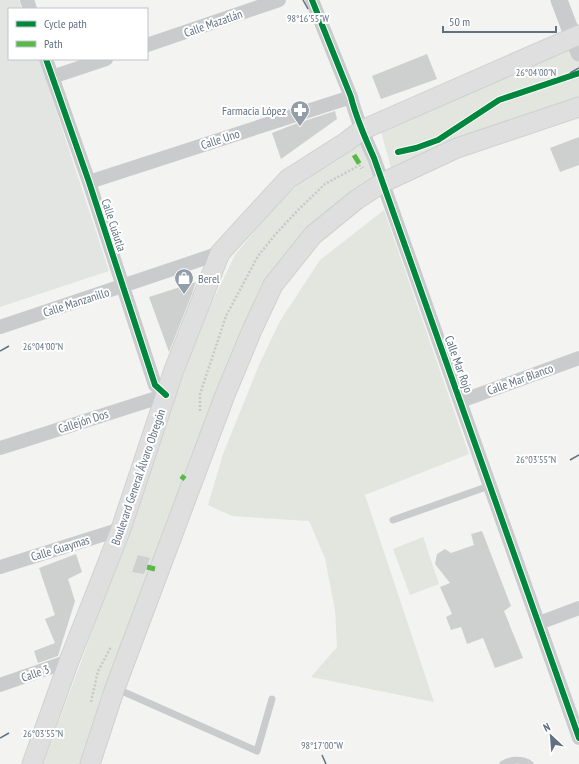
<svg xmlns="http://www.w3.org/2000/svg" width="579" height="764" font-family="'PT Sans Narrow',sans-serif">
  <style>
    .built { fill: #e3e5e3 }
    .green { fill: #e2e6df }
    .building { fill: #cecfcf }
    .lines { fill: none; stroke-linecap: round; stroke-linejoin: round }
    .secondary-casing { stroke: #cfd1d1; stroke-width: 21 }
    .path { stroke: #c8c8c9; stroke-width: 2.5; stroke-dasharray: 2 2; stroke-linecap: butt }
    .service { stroke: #cacbcc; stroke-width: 7 }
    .minor { stroke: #cacbcc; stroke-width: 14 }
    .tertiary { stroke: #cacbcc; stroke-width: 17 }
    .secondary { stroke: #dfdfe0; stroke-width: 19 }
    .quiet { stroke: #58b947; stroke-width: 5; stroke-dasharray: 10 5; stroke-linecap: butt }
    .cycleway-casing { stroke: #fff; stroke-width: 8 }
    .cycleway { stroke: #00873e; stroke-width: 6 }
    .ticks { fill: none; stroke: #617182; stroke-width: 1.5 }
    .labels { text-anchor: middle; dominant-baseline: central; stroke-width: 4; stroke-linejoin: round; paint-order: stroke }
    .street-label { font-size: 12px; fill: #617182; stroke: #fff }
    .poi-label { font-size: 12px; fill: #617182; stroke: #fff; text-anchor: end }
    .ticks-label { font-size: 10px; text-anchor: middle; fill: #617182; stroke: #fff; stroke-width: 4; stroke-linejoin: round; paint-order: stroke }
  </style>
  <rect width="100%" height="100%" fill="#f3f3f1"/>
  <path class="built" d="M0,0H19L22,9H9V59H39L109,271L0,307Z"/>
  <path class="green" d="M579,47V103L393,175L380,128Z
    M371,134L378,151L385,179L312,233L230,379L98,764H43L84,654L191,354L211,304L235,255L274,207L313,171Z
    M384,210L469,454L365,495L434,702L311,677L337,647L335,610L325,558L309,521L232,516L208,505L223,454L259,365L280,321L320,260Z
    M423,537L439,584L410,595L393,549Z"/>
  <path class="building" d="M427,54L437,79L381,99L372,76Z
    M335,111L337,119L281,159L272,133L295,124Z
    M579,137V165L560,172L550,148Z
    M196,282L192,294L169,352L149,297Z
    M482,531L511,606L504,611L523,658L495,668L483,638L467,644L461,627L451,630L446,617L452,614L440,587L450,583L435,564L437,554L445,549L451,553L474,545L471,534Z
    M76,554L82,572L68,579L75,601L58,656L38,663L34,651L55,643L45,619L55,615L39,568Z
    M138,555L150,558L144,574L132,572Z"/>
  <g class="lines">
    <defs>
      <path id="secondary" d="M32,764L69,661L121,529L174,370L220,253L288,179L346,142L362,130L579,35
        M90,764L115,688L225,395L252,330L273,285L313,235L356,200L382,183L457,148L579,107"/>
    </defs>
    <use href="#secondary" class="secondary-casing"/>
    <path class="path" d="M200,411V394L226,316L258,256L274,236L299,209L325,184L362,164
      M91,702L98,671L111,647"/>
    <path class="service" d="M393,520L489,486
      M115,688L257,751L272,699
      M503,764C511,759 523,759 530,764"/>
    <path class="minor" d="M27,0L30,9
      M312,0L351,97C356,118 365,138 374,158L579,738
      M147,45L279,0
      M46,59L89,182L155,385L166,395
      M52,77L106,59
      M89,182L351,97
      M0,327L220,253
      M461,401L579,358
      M0,448L166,395
      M0,567L121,529
      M539,623L579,608
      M0,685L69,661"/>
    <path class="tertiary" d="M559,0L579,53"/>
    <use href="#secondary" class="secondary"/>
    <path class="quiet" d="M354,155L362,168
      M181,476L185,479
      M147,567L155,569"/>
    <defs>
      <path id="cycleway" d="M312,0L351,97C356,118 365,138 374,158L579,738
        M46,59L89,182L155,385L166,395
        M398,152L416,148L438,140L499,100L579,73"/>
    </defs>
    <use href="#cycleway" class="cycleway-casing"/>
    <use href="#cycleway" class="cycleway"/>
  </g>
  <path class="ticks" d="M303,0L308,9M570,73L579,68M0,351L9,346M570,460L579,455M0,738L9,733M322,755L326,764"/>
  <defs>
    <symbol id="pharmacy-pin" viewBox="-11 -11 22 30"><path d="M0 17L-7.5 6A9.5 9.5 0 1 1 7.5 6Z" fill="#949ea9" stroke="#fff"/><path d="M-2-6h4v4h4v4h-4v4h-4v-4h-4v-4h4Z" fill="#fff"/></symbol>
    <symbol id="shop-pin" viewBox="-11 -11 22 30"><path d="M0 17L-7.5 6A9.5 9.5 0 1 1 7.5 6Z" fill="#949ea9" stroke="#fff"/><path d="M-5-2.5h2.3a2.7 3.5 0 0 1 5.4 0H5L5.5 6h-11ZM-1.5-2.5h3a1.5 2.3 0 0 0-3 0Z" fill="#fff"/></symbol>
  </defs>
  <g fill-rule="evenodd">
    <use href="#pharmacy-pin" x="289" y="99" width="22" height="30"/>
    <use href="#shop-pin" x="173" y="267" width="22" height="30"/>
  </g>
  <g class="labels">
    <g class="street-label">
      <text transform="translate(213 23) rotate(-19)">Calle Mazatlán</text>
      <text transform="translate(220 139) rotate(-18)">Calle Uno</text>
      <text transform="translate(114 225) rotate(72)">Calle Cuáutla</text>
      <text transform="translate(76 302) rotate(-18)">Calle Manzanillo</text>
      <text transform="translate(459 364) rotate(70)">Calle Mar Rojo</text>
      <text transform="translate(520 379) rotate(-20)">Calle Mar Blanco</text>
      <text transform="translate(83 421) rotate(-18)">Callejón Dos</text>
      <text transform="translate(138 477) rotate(-71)">Boulevard General Álvaro Obregón</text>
      <text transform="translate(60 548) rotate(-17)">Calle Guaymas</text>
      <text transform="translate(35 673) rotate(-19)">Calle 3</text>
    </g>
    <g class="poi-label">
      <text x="286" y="110">Farmacia López</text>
      <text x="198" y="278" text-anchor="start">Berel</text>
    </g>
  </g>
  <g class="ticks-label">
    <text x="308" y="22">98°16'55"W</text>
    <text x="536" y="76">26°04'00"N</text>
    <text x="43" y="350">26°04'00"N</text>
    <text x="536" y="463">26°03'55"N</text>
    <text x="43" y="737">26°03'55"N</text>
    <text x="322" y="749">98°17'00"W</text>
  </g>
  <rect x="8" y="8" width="140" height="52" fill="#ffffff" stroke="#c0c6cd"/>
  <rect x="16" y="21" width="20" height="6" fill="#00873e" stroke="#c0c6cd"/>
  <text x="44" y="28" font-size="12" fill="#617182">Cycle path</text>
  <rect x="16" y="41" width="20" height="6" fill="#58b947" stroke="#c0c6cd"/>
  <text x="44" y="48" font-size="12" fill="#617182">Path</text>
  <g transform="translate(551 736) rotate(334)" stroke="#ffffff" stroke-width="3" paint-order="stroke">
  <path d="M0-3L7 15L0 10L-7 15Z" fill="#617182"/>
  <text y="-6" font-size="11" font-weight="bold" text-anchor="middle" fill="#617182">N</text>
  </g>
  <path d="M443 26v6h113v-6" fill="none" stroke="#617182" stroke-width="2"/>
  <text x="449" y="26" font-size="12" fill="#617182" stroke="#ffffff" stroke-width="3" paint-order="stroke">50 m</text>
</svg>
